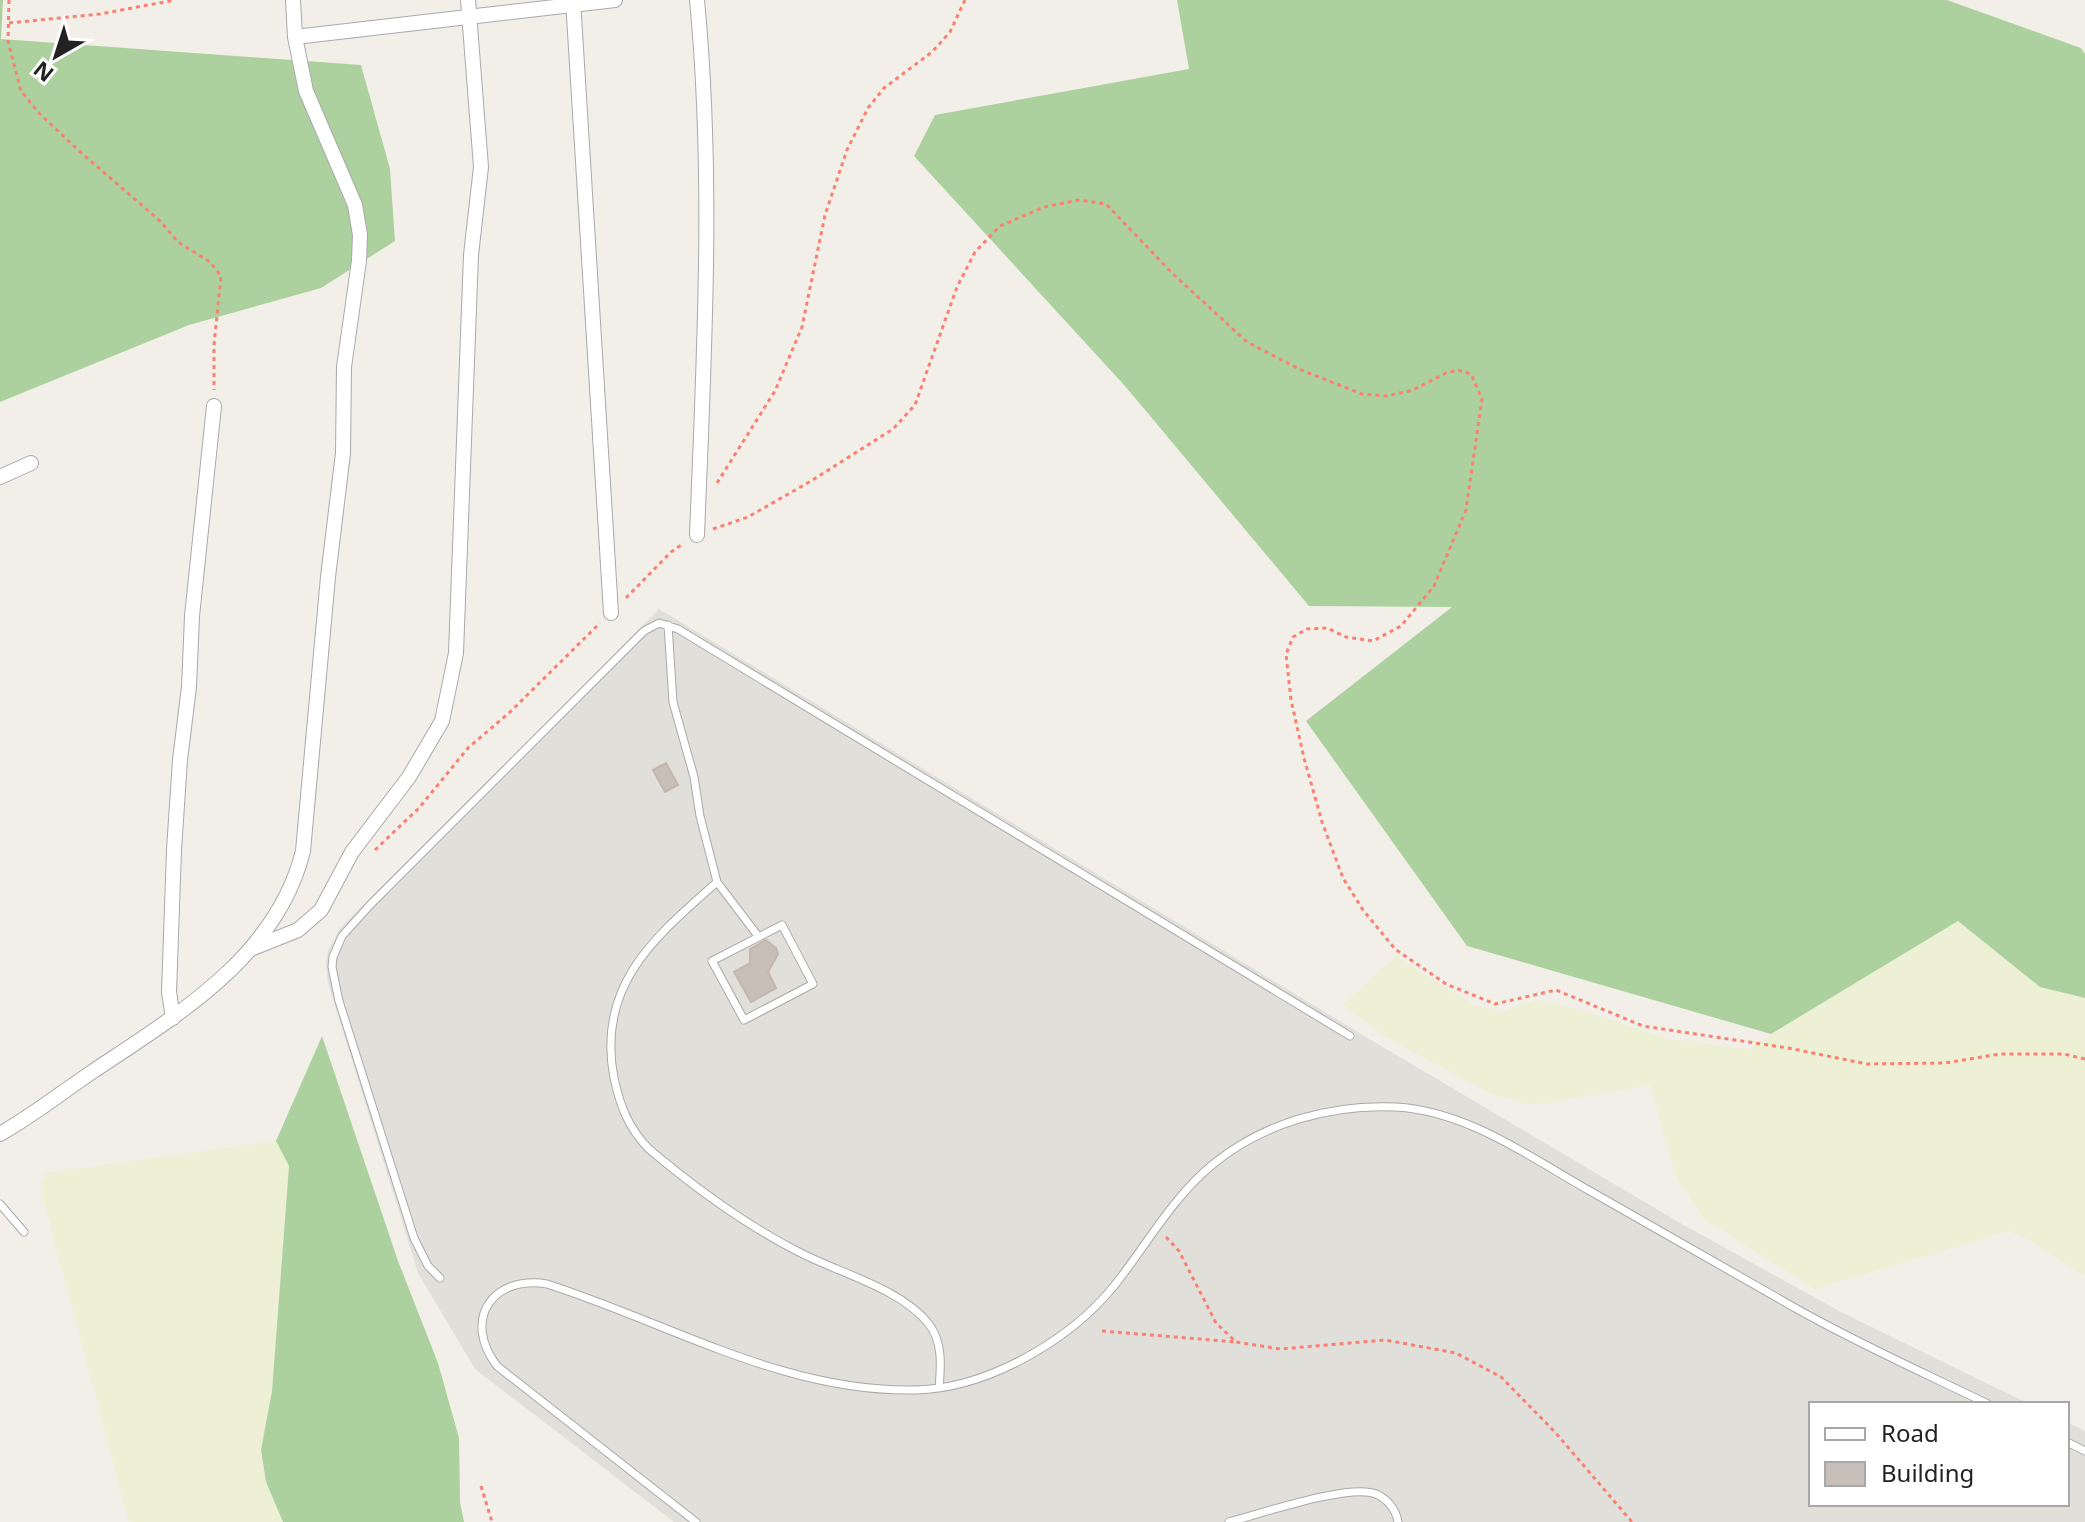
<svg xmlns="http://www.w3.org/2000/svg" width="2085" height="1522" font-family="'Noto Sans',sans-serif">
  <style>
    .airport { fill: #e1dfda }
    .farmland { fill: #eef0d5 }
    .forest { fill: #add19e }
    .building { fill: #c7bfb8; stroke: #c4b6ab; stroke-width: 2 }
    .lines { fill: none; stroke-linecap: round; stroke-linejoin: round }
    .service-casing { stroke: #a9a9a9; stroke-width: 9 }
    .minor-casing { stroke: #a9a9a9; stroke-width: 16 }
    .path { stroke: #fa8072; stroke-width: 3; stroke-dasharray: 4 4; stroke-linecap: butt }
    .service { stroke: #fff; stroke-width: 7 }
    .minor { stroke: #fff; stroke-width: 14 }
  </style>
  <rect width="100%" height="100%" fill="#f2efe9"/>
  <path class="airport" d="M659,609L1371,1040L1680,1223L1841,1312L2029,1404H1811V1504H2067V1422L2085,1431V1522H674L475,1369L418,1273L328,983L326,965L328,950L341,927Z"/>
  <path class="farmland" d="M1958,921L2040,987L2085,998V1276L2031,1241L2009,1231L1815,1289L1704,1219L1676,1178L1650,1085L1533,1105L1494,1095L1385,1037L1343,1005L1396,956L1474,1005L1502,1011L1536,1000L1571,1007L1671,1039L1751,1049L1771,1034Z
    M276,1141L289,1166L272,1391L261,1450L266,1482L283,1522H129L40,1187L45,1173Z"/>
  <path class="forest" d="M0,0H3L1,39L361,65L390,169L395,241L321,288L189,325L0,402Z
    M1177,0H1947L2081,48L2085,54V998L2040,987L1958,921L1771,1034L1467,946L1306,721L1452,607L1309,606L1125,386L914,156L935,115L1189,69Z
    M322,1036L398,1261L438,1363L459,1438L460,1502L464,1522H283L266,1482L261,1450L272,1391L289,1166L276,1141Z"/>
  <path class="building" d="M666,763L678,785L665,792L653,770Z
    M766,940L776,948L778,954L768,972L776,988L751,1002L734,972L750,963V949Z"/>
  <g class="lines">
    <defs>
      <path id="service" d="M668,625L673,702L694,777L700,816L717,882L758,936
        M717,882C655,937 596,985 614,1078C620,1106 629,1129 649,1149C694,1187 743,1223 795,1250C835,1272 899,1287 928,1323C943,1341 941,1366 939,1388
        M782,925L813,984L744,1020L712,961Z
        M0,1204L24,1232
        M440,1278L428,1266L414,1238L339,1001L332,967L333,957L342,936L370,905L644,631L659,623L678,629L1350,1036
        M2067,1442L2085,1451
        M696,1522L497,1366C462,1320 492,1275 547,1284C669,1323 785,1393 916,1390C988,1388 1069,1341 1114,1286C1146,1246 1172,1198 1212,1165C1263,1123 1330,1104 1396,1107C1467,1111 1530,1157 1590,1191C1659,1230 1728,1270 1797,1309C1859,1344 1924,1373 1988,1404
        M1229,1522C1260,1514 1350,1483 1376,1494C1388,1499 1396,1510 1398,1522"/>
      <path id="minor" d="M573,0L611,613
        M697,0C714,178 704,356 697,535
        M295,37L615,0
        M0,477L31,463
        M253,948L298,930L321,910L352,852L409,777L442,721L456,653L471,255L481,167L468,0
        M173,1018L169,992L174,850L180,760L189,687L192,616L214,406
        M0,1134C32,1116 61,1093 92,1072C177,1015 277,957 303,851L328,577L343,453L344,367L359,261L360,235L355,205L306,91L295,37L293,0"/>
    </defs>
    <use href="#service" class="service-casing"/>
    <use href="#minor" class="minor-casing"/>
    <path class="path" d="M9,0L8,41L21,91L39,113L78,150L160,221L178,242L210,262L221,276L214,345V390
      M9,23L100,14L175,0
      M717,483L775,391L802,327L825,215L847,150L868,108L884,88L932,52L950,32L965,0
      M713,529L748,517L811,481L893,429L915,405L957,287L975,252L1000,226L1044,207L1079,200L1106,204L1172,273L1247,342L1301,370L1362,394L1387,396L1413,390L1446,373L1458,370L1471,374L1482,399L1466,510L1434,586L1401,626L1373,641L1346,637L1327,628L1307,629L1293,637L1286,654L1291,700L1304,758L1322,822L1343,878L1363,910L1395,949L1446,984L1495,1004L1556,990L1643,1026L1788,1048L1867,1064L1945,1063L2000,1054H2064L2085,1059
      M626,598L671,552L684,543
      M375,850L419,808L468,748L509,713L600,623
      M1166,1237L1179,1251L1216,1323L1236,1342L1280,1349L1385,1340L1456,1353L1501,1377L1555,1432L1632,1522
      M1102,1331L1236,1342
      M481,1486L492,1522"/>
    <use href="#service" class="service"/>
    <use href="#minor" class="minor"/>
  </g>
  <rect x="1809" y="1402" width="260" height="104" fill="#ffffff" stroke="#a7a7a7" stroke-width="2"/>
  <rect x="1825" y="1428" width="40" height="12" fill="#ffffff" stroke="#a7a7a7" stroke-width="2"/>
  <text x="1881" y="1442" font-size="24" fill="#222222">Road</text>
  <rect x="1825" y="1462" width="40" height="24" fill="#c7bfb8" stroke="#a7a7a7" stroke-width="2"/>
  <text x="1881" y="1482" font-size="24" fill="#222222">Building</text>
  <g transform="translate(56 56) rotate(219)" stroke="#ffffff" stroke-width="6" paint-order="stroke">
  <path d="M0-6L14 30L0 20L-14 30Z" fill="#222222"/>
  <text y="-12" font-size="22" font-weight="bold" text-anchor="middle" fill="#222222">N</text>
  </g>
</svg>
